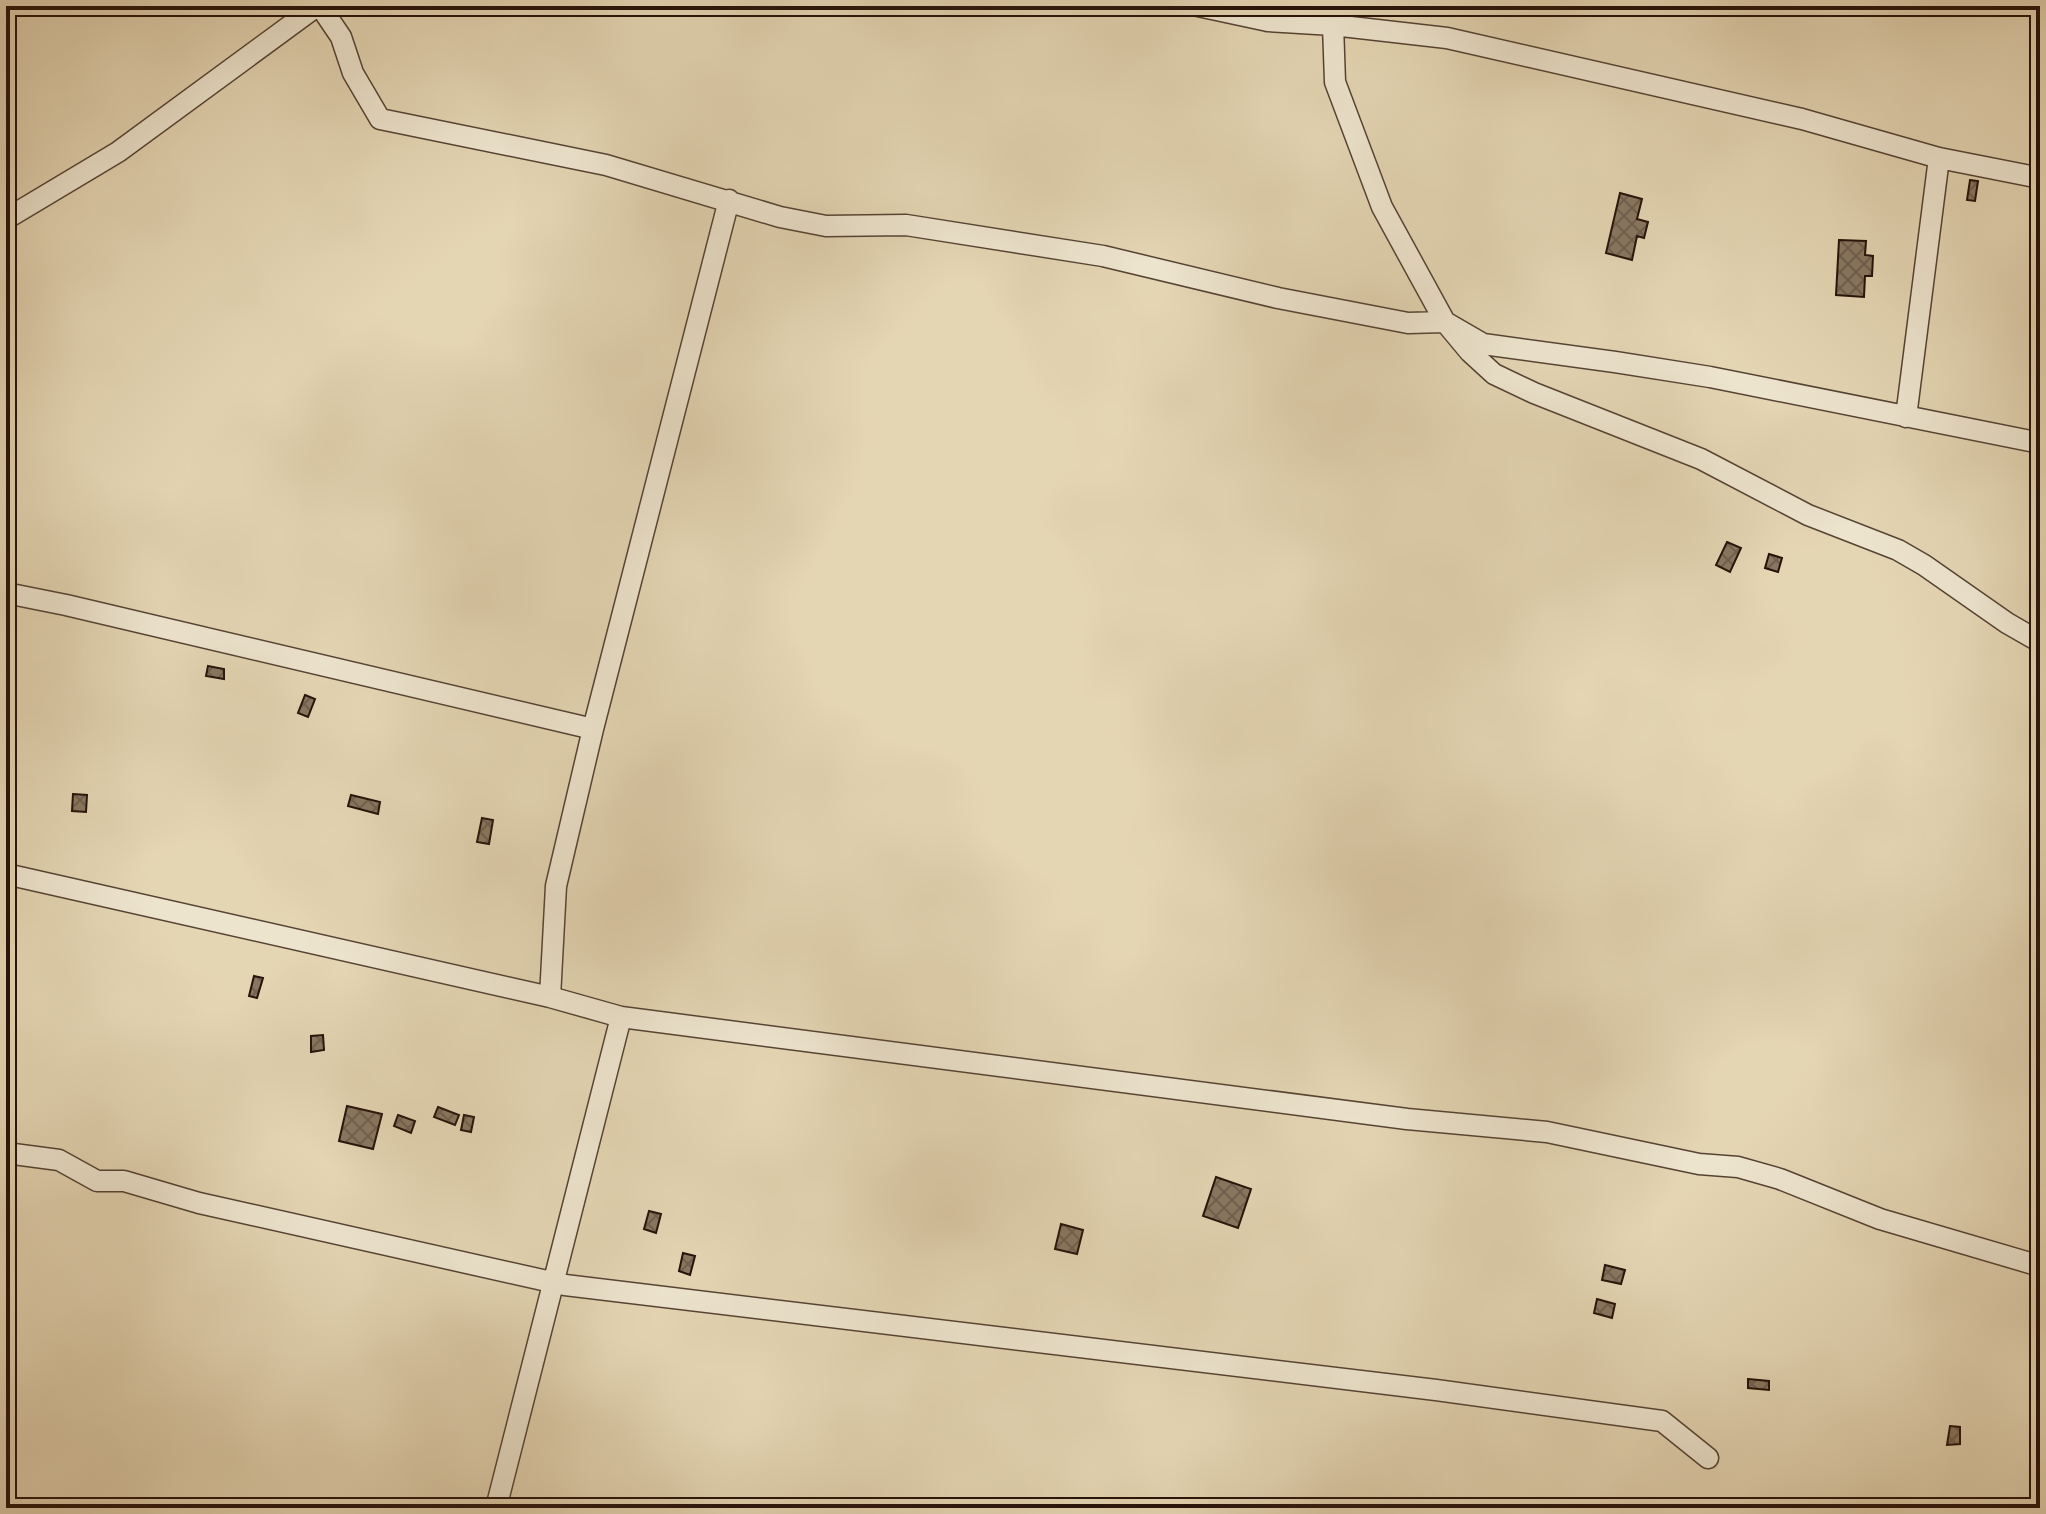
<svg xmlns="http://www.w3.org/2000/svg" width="2046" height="1514" font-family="Vollkorn,serif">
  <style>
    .building { fill: url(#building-cross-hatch); stroke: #27120a; stroke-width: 2 }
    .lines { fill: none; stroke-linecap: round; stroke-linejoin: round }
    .minor-casing { stroke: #564334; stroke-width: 23 }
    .minor { stroke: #ede4ce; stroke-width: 20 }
  </style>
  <defs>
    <pattern id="building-cross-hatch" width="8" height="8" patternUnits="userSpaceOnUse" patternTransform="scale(2)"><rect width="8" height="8" fill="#897762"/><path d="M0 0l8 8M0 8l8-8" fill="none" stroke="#70604f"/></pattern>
  </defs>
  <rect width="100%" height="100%" fill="#e4d5b3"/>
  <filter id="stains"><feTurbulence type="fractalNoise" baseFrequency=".0025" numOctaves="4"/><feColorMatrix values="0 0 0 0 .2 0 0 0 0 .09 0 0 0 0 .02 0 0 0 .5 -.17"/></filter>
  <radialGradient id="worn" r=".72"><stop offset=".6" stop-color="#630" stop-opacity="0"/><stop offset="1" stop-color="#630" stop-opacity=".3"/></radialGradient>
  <path class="building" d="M1970,180L1978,181L1975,201L1967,200Z
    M1620,193L1642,199L1637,219L1648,222L1644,238L1637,236L1632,260L1606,253Z
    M1839,240L1866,241L1865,255L1873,256L1872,276H1865L1864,297L1836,295Z
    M1727,542L1741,548L1730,572L1716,565Z
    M1769,554L1782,558L1778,572L1765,568Z
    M208,666L224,669V679L206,676Z
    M305,695L315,699L308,717L298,713Z
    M73,794L87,795L86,812L72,811Z
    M351,795L380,802L378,814L348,806Z
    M482,818L493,820L489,844L477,842Z
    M254,976L263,978L257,998L249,996Z
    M323,1035L324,1050L311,1052V1036Z
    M347,1106L382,1114L373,1149L339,1141Z
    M438,1107L459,1115L455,1125L434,1117Z
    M398,1115L415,1121L411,1133L394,1126Z
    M464,1115L474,1117L471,1132L461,1130Z
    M1216,1177L1251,1189L1238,1228L1203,1216Z
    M649,1211L661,1214L656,1233L644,1229Z
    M1061,1224L1083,1230L1077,1254L1055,1249Z
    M683,1253L695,1256L690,1275L679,1271Z
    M1605,1265L1625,1270L1621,1284L1602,1280Z
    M1597,1299L1615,1304L1612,1318L1594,1313Z
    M1748,1379L1769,1381V1390L1748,1388Z
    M1950,1426L1960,1427V1444L1947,1445Z"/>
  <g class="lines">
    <defs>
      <path id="minor" d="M320,6L341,37L353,73L380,119L606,165L780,217L826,226L906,225L1103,256L1278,298L1408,323L1445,322L1483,344L1615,362L1710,377L2040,443
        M1198,6L1268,21
        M1258,6L1268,21L1333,25L1335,82L1382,207L1445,322L1470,352L1494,374L1534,393L1701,459L1808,515L1898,550L1924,565L2007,623L2040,642
        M1333,25L1447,38L1802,119L1939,158L2040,178
        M6,219L118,152L317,6
        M1906,417L1939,158
        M6,593L66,605L593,729
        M6,874L550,997L621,1017L1407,1119L1547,1132L1699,1164L1738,1167L1780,1179L1880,1219L2040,1266
        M550,997L556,886L593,729L729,200
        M6,1153L59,1160L97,1181H124L199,1203L565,1285L1436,1390L1662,1421L1708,1458
        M496,1508L621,1017"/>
    </defs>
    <use href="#minor" class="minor-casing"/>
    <use href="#minor" class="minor"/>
  </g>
  <rect width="2046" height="1514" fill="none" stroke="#e4d5b3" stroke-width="32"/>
  <rect x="8" y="8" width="2030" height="1498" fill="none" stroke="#27120a" stroke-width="4"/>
  <rect x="16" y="16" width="2014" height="1482" fill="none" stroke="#27120a" stroke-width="2"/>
  <rect width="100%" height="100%" filter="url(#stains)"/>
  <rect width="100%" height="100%" fill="url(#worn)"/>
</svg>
